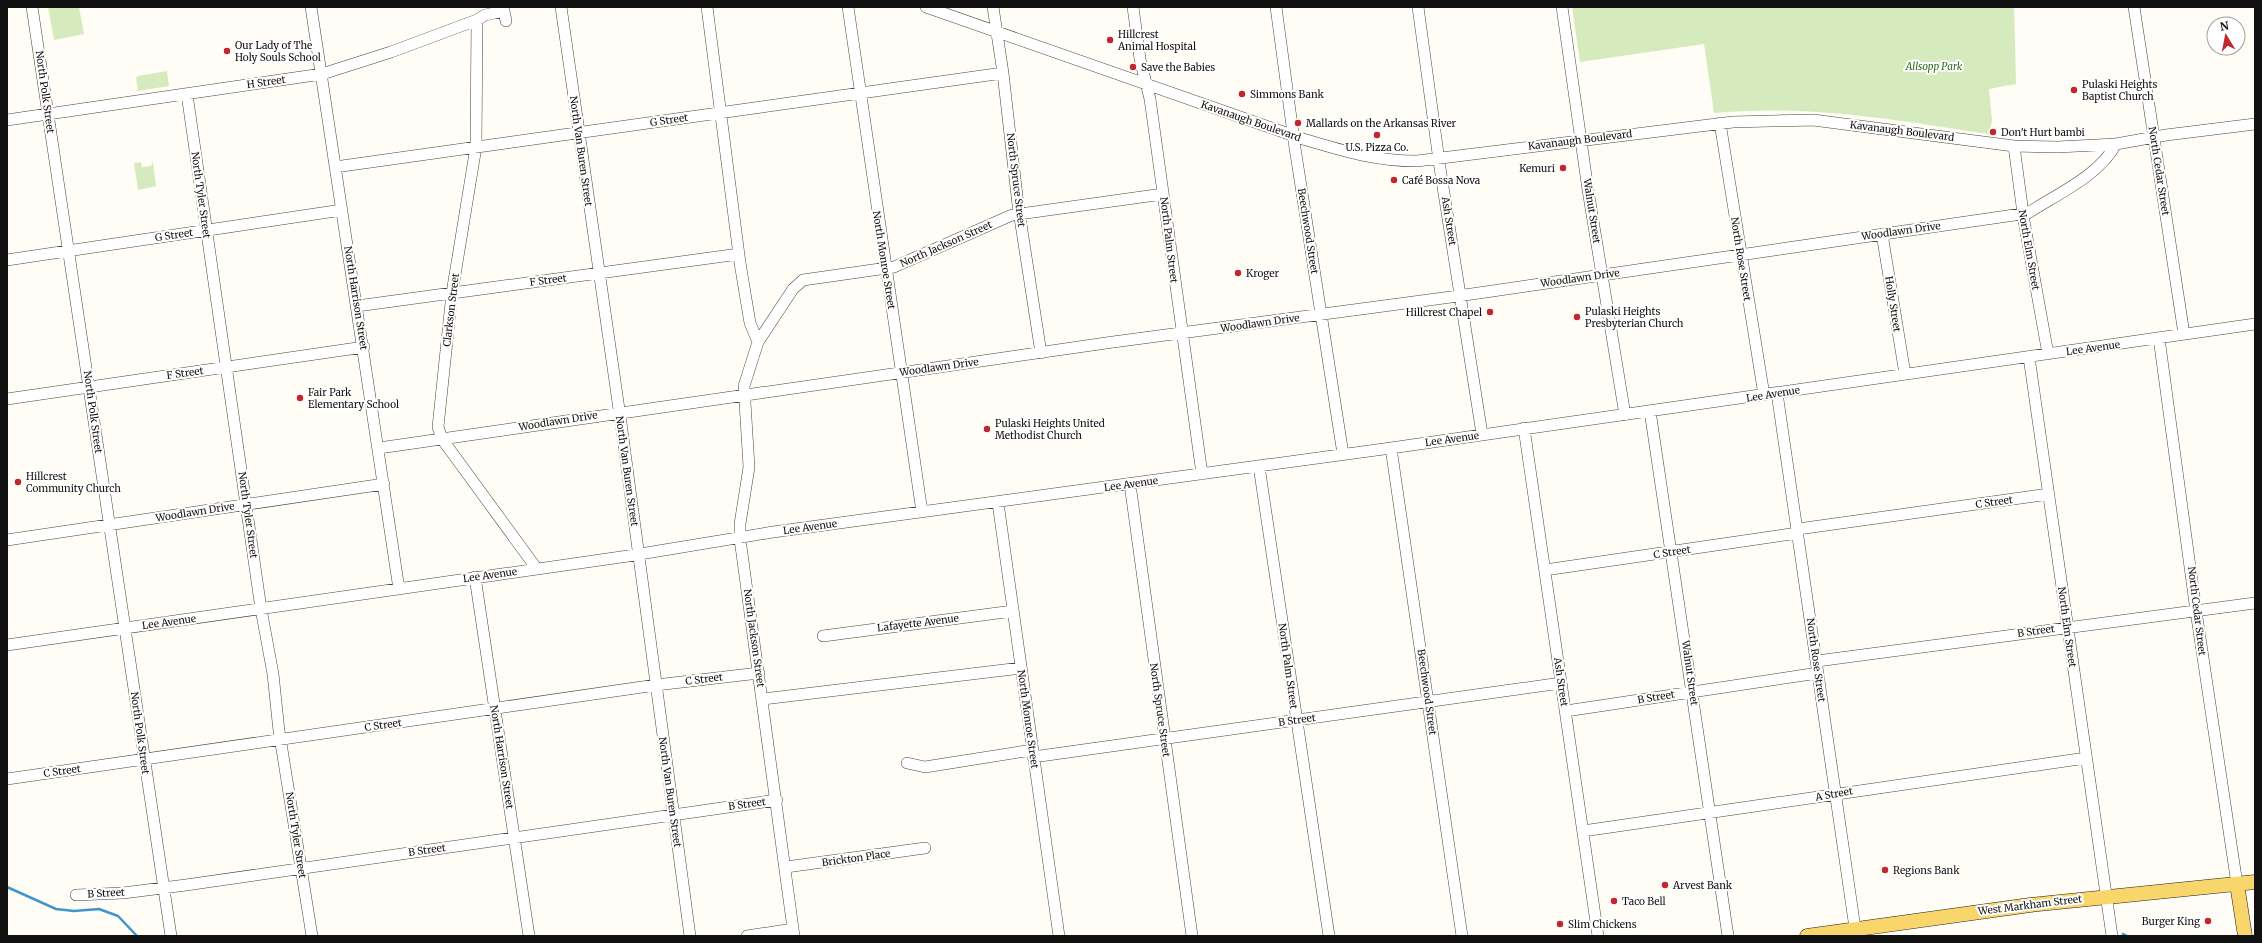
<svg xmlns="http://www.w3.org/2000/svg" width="2262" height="943" font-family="Merriweather,serif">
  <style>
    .green { fill: #d5ebbd }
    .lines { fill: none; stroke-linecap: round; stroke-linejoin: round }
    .stream { stroke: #3f96cf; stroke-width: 2.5 }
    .minor-casing { stroke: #444; stroke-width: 12 }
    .major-casing { stroke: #222; stroke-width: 15 }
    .minor { stroke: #fff; stroke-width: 11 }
    .major { stroke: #f9d66b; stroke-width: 14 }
    .poi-dot { fill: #c4262e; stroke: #fff; stroke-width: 1.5 }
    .labels { text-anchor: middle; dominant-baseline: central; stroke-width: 4; stroke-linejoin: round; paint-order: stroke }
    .poi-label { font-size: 10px; fill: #111; stroke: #fff; text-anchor: start }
    .park-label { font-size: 10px; font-style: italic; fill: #2f6b1f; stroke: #fff }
    .street-label { font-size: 10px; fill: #111; stroke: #fff }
  </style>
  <rect width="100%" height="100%" fill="#fffdf5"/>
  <path class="green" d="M48,7H79L84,34L54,40Z
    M1572,7H2014L2016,84L1989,89L1992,121L1989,134C1895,120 1810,104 1714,113L1704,44L1580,62Z
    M167,71L169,86L138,91L136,78L138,76Z
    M141,162L142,167L151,166L153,162L156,186L138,190L134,163Z"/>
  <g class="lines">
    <path class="stream" d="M7,887L56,909L74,911L99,909L118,916L137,936
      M2123,934L2127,936"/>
    <defs>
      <path id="minor" d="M32,7L171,936
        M311,7L399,589
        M561,7L621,423L690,936
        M707,7L740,263L750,323L758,342
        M848,7L922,512
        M926,7L1303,139C1343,151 1375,161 1417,161L1733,122L1813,120L2014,146L2058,147L2116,144L2166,135L2255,124
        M993,7L1003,73L1018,205L1041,353
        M1133,7L1140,59L1150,99L1202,474
        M1276,7L1295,148L1343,454
        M1418,7L1440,168L1482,434
        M1562,7L1588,190L1625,415
        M2134,7L2184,334
        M477,20L476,147L452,293L438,427L442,439L537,569
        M187,94L261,609L273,674L279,731L312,936
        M7,120L322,74L391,52L477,20L485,15L504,11L506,21
        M1720,123L1764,395
        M2014,146L2024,221L2048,354
        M335,167L1003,73
        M1882,234L1905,374
        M7,260L342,210
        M357,306L739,254
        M2159,338L2196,611L2237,884
        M2029,357L2112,936
        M1777,393L1855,928
        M7,399L364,347
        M1650,411L1728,936
        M1524,428L1598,936
        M379,448L1113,342L1451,297L2028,213C2057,194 2099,176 2116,144
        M1391,448L1462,936
        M1259,466L1329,936
        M1130,484L1192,936
        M998,503L1059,936
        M1798,529L2049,494
        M7,540L384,484
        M1545,570L1798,533
        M475,577L529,936
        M823,636L1013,611
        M7,645L628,556L773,532L1391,448L2255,324
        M1817,661L2255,603
        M763,699L1021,668
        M1566,711L1818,673
        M1033,757L1561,683
        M907,763L925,767L1032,750
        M7,779L656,685L759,673
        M1583,831L2086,758
        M786,867L925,848
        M76,895L123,893L186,885L777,800
        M747,936L793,929
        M794,936L740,539V524L749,467L744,386L758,342L793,289L803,280L894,267L1012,215L1163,194"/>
      <path id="major" d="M2237,884L2245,936
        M1807,936L2030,905L2255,882"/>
    </defs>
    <use href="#minor" class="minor-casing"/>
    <use href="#major" class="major-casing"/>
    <use href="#minor" class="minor"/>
    <use href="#major" class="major"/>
  </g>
  <g class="poi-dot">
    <circle cx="1110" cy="40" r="4"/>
    <circle cx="227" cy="51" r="4"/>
    <circle cx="1133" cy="67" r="4"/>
    <circle cx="2074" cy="90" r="4"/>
    <circle cx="1242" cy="94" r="4"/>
    <circle cx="1298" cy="123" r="4"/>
    <circle cx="1993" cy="132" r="4"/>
    <circle cx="1377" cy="135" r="4"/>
    <circle cx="1563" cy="168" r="4"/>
    <circle cx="1394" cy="180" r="4"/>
    <circle cx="1238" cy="273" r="4"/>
    <circle cx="1490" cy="312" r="4"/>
    <circle cx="1577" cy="317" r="4"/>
    <circle cx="300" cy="398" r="4"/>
    <circle cx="987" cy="429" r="4"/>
    <circle cx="18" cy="482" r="4"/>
    <circle cx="1885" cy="870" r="4"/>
    <circle cx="1665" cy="885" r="4"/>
    <circle cx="1614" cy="901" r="4"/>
    <circle cx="2208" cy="921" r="4"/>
    <circle cx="1560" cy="924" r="4"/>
  </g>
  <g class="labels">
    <g class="poi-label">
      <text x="1118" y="34">Hillcrest<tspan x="1118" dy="12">Animal Hospital</tspan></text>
      <text x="235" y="45">Our Lady of The<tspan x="235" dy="12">Holy Souls School</tspan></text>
      <text x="1141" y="67">Save the Babies</text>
      <text x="2082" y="84">Pulaski Heights<tspan x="2082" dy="12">Baptist Church</tspan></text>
      <text x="1250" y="94">Simmons Bank</text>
      <text x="1306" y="123">Mallards on the Arkansas River</text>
      <text x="2001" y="132">Don't Hurt bambi</text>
      <text x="1377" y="147" text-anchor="middle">U.S. Pizza Co.</text>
      <text x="1555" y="168" text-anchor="end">Kemuri</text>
      <text x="1402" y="180">Café Bossa Nova</text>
      <text x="1246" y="273">Kroger</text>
      <text x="1585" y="311">Pulaski Heights<tspan x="1585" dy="12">Presbyterian Church</tspan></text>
      <text x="1482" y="312" text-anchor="end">Hillcrest Chapel</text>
      <text x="308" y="392">Fair Park<tspan x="308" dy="12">Elementary School</tspan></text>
      <text x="995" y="423">Pulaski Heights United<tspan x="995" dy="12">Methodist Church</tspan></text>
      <text x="26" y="476">Hillcrest<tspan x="26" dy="12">Community Church</tspan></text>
      <text x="1893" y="870">Regions Bank</text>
      <text x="1673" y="885">Arvest Bank</text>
      <text x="1622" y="901">Taco Bell</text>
      <text x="2200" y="921" text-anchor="end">Burger King</text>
      <text x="1568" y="924">Slim Chickens</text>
    </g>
    <g class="park-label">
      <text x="1934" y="66">Allsopp Park</text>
    </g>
    <g class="street-label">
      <text transform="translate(266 82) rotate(-8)">H Street</text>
      <text transform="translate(45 92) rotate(82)">North Polk Street</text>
      <text transform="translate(669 120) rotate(-8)">G Street</text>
      <text transform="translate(1251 121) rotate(19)">Kavanaugh Boulevard</text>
      <text transform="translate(1902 131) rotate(7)">Kavanaugh Boulevard</text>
      <text transform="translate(1580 140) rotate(-7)">Kavanaugh Boulevard</text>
      <text transform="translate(581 151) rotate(82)">North Van Buren Street</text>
      <text transform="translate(2159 171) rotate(81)">North Cedar Street</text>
      <text transform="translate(1016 180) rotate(83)">North Spruce Street</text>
      <text transform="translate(201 195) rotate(82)">North Tyler Street</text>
      <text transform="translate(1592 211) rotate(81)">Walnut Street</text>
      <text transform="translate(1449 221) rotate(81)">Ash Street</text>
      <text transform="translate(1308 231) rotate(81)">Beechwood Street</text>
      <text transform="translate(1901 231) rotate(-8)">Woodlawn Drive</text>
      <text transform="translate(174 235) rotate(-8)">G Street</text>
      <text transform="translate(1169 240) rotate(83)">North Palm Street</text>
      <text transform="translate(946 244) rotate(-24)">North Jackson Street</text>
      <text transform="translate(2029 250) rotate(80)">North Elm Street</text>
      <text transform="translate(1741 259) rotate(81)">North Rose Street</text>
      <text transform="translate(884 260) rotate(81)">North Monroe Street</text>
      <text transform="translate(1580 278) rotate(-8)">Woodlawn Drive</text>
      <text transform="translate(548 280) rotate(-7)">F Street</text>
      <text transform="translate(356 298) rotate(81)">North Harrison Street</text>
      <text transform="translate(1893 304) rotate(81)">Holly Street</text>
      <text transform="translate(451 310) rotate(-83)">Clarkson Street</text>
      <text transform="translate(1260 323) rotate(-8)">Woodlawn Drive</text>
      <text transform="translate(2093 348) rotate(-8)">Lee Avenue</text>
      <text transform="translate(939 367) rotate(-8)">Woodlawn Drive</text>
      <text transform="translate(185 373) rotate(-8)">F Street</text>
      <text transform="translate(1773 394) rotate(-9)">Lee Avenue</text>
      <text transform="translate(93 412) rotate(82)">North Polk Street</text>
      <text transform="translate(558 421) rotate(-9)">Woodlawn Drive</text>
      <text transform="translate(1452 439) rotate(-8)">Lee Avenue</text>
      <text transform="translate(627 471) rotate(82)">North Van Buren Street</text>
      <text transform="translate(1131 484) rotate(-8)">Lee Avenue</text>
      <text transform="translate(1994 502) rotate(-8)">C Street</text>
      <text transform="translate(195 512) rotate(-9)">Woodlawn Drive</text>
      <text transform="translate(248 515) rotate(82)">North Tyler Street</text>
      <text transform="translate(810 527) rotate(-8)">Lee Avenue</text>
      <text transform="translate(1672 552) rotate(-9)">C Street</text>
      <text transform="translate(490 575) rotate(-8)">Lee Avenue</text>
      <text transform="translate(2197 611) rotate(83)">North Cedar Street</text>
      <text transform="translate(169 622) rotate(-8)">Lee Avenue</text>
      <text transform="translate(918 623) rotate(-7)">Lafayette Avenue</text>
      <text transform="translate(2067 627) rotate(82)">North Elm Street</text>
      <text transform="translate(2036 631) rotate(-8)">B Street</text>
      <text transform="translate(754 638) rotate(82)">North Jackson Street</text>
      <text transform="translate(1816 660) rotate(82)">North Rose Street</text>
      <text transform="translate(1288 666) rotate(82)">North Palm Street</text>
      <text transform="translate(1690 673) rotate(82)">Walnut Street</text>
      <text transform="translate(704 679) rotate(-7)">C Street</text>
      <text transform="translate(1561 682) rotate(82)">Ash Street</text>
      <text transform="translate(1427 692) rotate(82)">Beechwood Street</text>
      <text transform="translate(1656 697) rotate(-9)">B Street</text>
      <text transform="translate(1160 710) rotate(82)">North Spruce Street</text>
      <text transform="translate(1028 719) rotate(82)">North Monroe Street</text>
      <text transform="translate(1297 720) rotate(-8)">B Street</text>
      <text transform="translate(383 725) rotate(-8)">C Street</text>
      <text transform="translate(140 733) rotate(82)">North Polk Street</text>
      <text transform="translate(502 757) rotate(81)">North Harrison Street</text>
      <text transform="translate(62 771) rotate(-8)">C Street</text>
      <text transform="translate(670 792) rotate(82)">North Van Buren Street</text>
      <text transform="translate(1834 794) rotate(-10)">A Street</text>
      <text transform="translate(747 804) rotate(-8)">B Street</text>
      <text transform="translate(296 835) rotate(81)">North Tyler Street</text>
      <text transform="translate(427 850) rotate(-8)">B Street</text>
      <text transform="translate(856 858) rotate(-8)">Brickton Place</text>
      <text transform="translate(106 893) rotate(-3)">B Street</text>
      <text transform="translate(2030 905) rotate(-7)">West Markham Street</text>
    </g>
  </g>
  <rect width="2262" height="943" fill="none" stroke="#111111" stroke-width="16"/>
  <g transform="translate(2226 36) rotate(350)"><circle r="19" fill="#ffffff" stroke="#a0a0a0"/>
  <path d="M0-3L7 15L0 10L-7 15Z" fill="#c4262e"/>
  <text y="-6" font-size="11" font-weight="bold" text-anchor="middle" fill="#111111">N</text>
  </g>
</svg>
